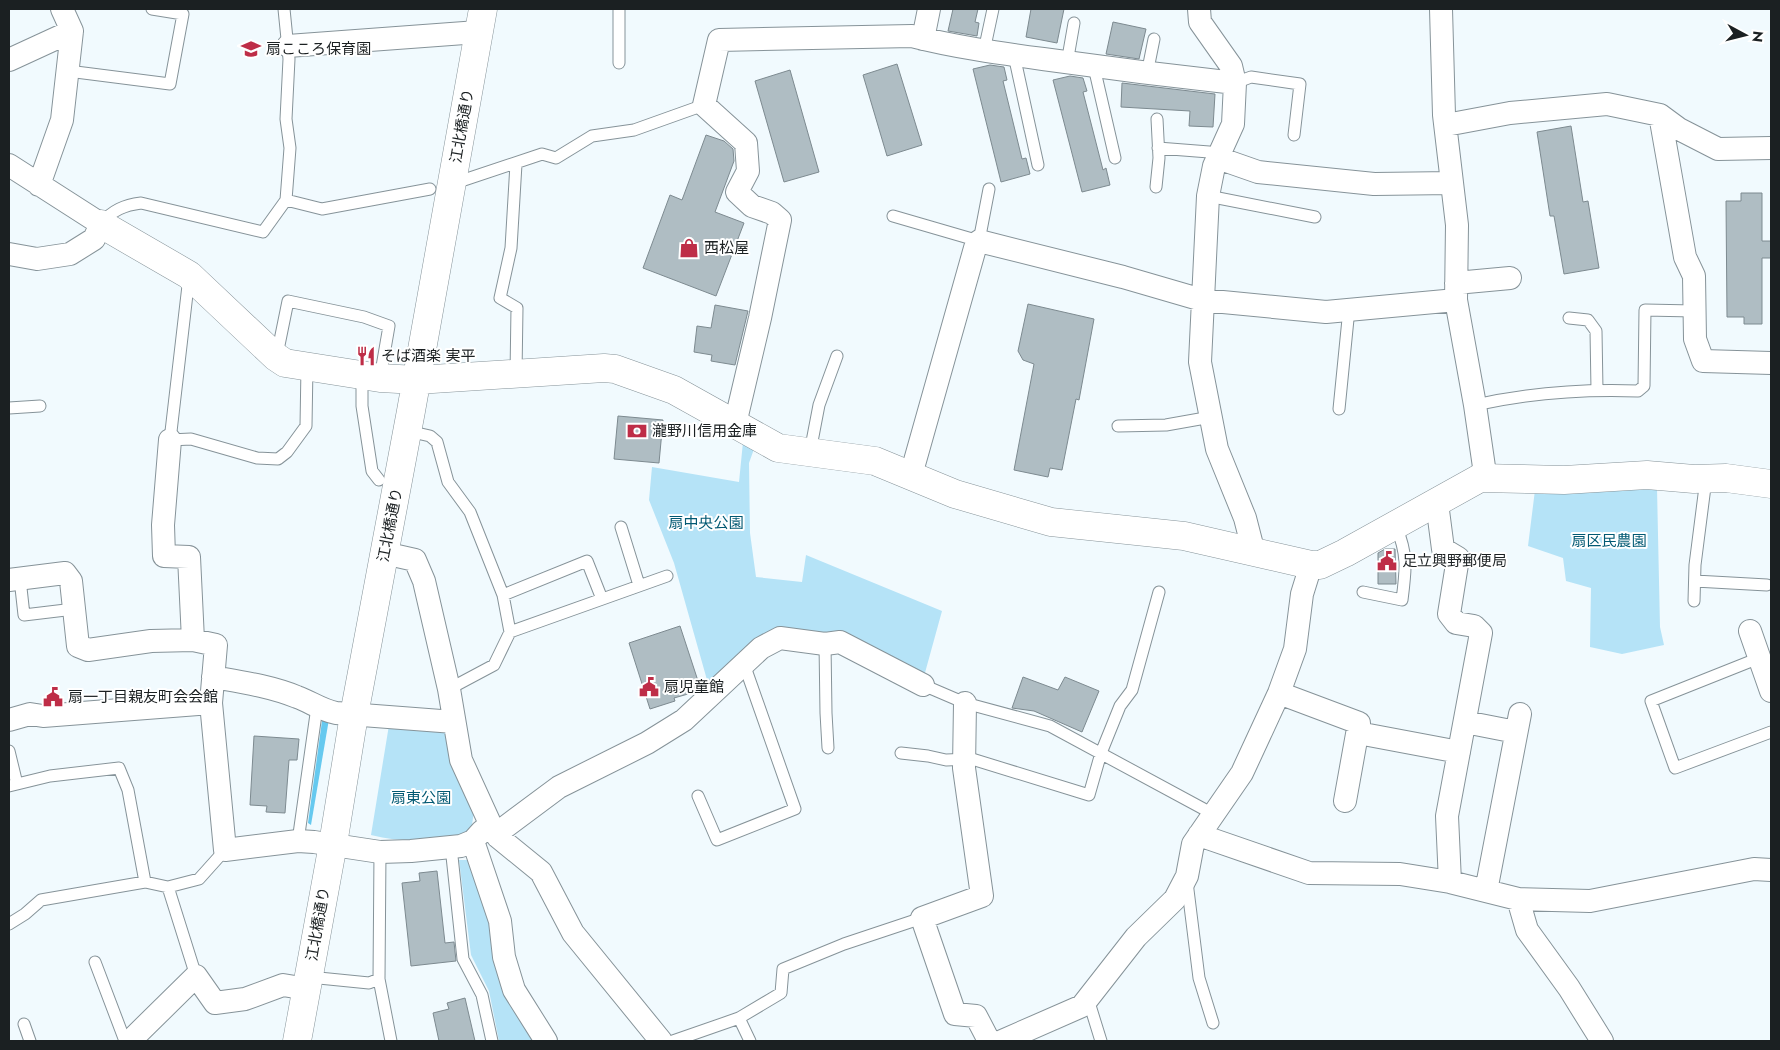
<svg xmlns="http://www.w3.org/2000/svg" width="1780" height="1050" font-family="Jost,'Noto Sans JP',sans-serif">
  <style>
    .green { fill: #b5e3f7 }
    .forest { fill: #66c9ef }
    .building { fill: #afbdc3; stroke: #7d8a90 }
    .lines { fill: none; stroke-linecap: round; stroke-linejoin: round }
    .lane-casing { stroke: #869399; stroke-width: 13 }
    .street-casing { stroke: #869399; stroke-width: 24 }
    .secondary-casing { stroke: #869399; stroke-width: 29 }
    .lane { stroke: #fff; stroke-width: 11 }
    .street { stroke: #fff; stroke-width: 22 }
    .secondary { stroke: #fff; stroke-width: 28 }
    .labels { text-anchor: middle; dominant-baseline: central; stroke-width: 4; stroke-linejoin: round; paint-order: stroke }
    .poi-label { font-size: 15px; fill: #1b2022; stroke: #fff; text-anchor: start }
    .street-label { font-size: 15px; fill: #1b2022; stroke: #fff }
    .park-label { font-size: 15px; fill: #025973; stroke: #fff }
  </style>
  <rect width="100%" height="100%" fill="#f1fafe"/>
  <path class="green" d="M743,442L754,449L749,463L750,533L756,577L802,582L806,555L942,611L923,680L778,631L709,687L674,563L649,500L652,467L739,482Z
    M1657,488L1660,627L1664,645L1622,654L1590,647L1591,588L1566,581L1563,558L1528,546L1535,490Z
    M389,725L446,730L474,811L472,825L461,838C431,840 401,843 371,835Z
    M459,860H471L535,1041H499L489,991L471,955Z"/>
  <path class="forest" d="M329,719L311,825L308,823L322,721Z"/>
  <path class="building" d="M953,9H978L975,22L979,23L977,36L948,31Z
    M1031,9H1064L1057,43L1026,37Z
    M1113,22L1146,29L1139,59L1106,54Z
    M897,64L922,145L887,156L863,75Z
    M990,65L1004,67L1007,80L1003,81L1022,159L1026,158L1030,174L1001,182L973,69Z
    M790,70L819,172L784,182L755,81Z
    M1070,76L1083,78L1087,91L1083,92L1103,170L1106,168L1110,185L1082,192L1053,80Z
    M1122,83L1215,94L1213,127L1189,126L1190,111L1121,107Z
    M1571,126L1583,202L1588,201L1599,268L1564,274L1554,216H1550L1537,132Z
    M706,135L724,141L733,149L734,161L715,212L744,223L716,296L643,268L670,195L682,200Z
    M1741,193H1762V241H1771V258H1762V324H1744V317H1727L1726,201H1741Z
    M1028,304L1094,319L1079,400L1076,399L1062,470L1050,468L1048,477L1014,470L1034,364L1023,360L1018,351Z
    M715,305L748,311L735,365L711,361L712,355L694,352L697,326L711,328Z
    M618,416L663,420L659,463L614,459Z
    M1385,549H1395L1396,584H1378V553Z
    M680,626L700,687L695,692L674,698L675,701L650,709L629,643Z
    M1023,677L1058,690L1065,677L1099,691L1082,732L1034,711L1012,708Z
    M254,736L299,739L297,760H289L285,813L266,812L267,806L250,805Z
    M437,871L445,943L454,942L456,961L411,966L402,883L420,881L419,873Z
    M465,998L475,1041H439L433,1013L449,1009L447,1003Z"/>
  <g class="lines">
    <defs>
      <path id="lane" d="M984,51L993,9
        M1014,55L1038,165
        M619,63V9
        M1067,63L1074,23
        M1094,67L1115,158
        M68,71L170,84L183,14L152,9
        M1147,74L1154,39
        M1235,83L1251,77L1300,84L1294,135
        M1158,148L1209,152L1218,158
        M516,164L511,248L500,298L517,308L516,374
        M452,184L542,154L556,158L592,136L634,130L704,105
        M1156,187L1159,158L1157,119
        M1208,196L1315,217
        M286,200L322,209L430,189
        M893,216L979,241L989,189
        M101,224C112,210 125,205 141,203L263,232L286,200L290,148L286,119L289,59L284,9
        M189,277L170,440L191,439L257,458L278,459L287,452L306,426L307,366
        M1569,318L1588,320L1596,331L1597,390
        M277,355L288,301L364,317L389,326L380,378
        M362,375V406L372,471L379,480
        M1475,405C1529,393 1584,389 1638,391L1644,386L1645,310L1694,311
        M9,408L40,406
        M1339,409L1349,309
        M1118,426L1166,425L1211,417
        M408,431L430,436L437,442L448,482L470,512L503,595L510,632L494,665L449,689
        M810,452L819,405L837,356
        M621,527L639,585
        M20,579L24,615L74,609
        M1695,581L1767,585
        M1363,592L1402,600C1406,569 1408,555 1396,526
        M503,595L587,561L602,599
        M1694,601L1695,565L1706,479
        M510,632L667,576
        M825,644L826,713L828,748
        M1759,658L1651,701L1675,768L1771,732
        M923,685L965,703L1050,726L1213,814
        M9,751L17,784
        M901,753L928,756L946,760L972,759L1089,795L1101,753L1120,706L1132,690L1159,592
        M9,786L50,776L119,768L128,790L145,882
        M698,796L717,840L795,809L744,664
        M298,841L317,707
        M451,847L463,959L482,995L492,1041
        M1187,882L1199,978L1213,1023
        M168,887L196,976
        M9,924L25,914L41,900L145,882L168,887L199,879L225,850
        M95,962L125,1041
        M309,977L369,983L379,979L380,852
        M379,979L391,1041
        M1088,999L1101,1041
        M739,1018L750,1041
        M24,1024L30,1041
        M673,1041L739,1018L781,993L783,969L844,944L922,918"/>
      <path id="street" d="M1199,9L1200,22L1231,66L1235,83L1233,124L1214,166L1208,196L1200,362L1217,449L1245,518L1254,553
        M1441,9L1444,115L1457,225L1456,300L1475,405L1484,467L1489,478
        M923,39L929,9
        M288,46L478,32
        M9,60L72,31
        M1660,115L1685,257L1694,276L1695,339L1703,361L1771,363
        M1446,125L1510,113L1607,104L1660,115L1679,129L1718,149L1771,148
        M1218,158L1258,172L1374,184L1452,183
        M9,165L101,224L94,239L70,254L37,259L9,254
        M39,185L62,120L72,31L62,9
        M1456,283L1510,278
        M735,424L760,318L780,220L772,213L752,206L737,192L748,171L746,143L704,105L719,40L912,36C955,47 999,53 1043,59C1107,68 1171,76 1235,83
        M170,440L163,525L164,556L189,557L193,640
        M911,475L975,248L979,241L1123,277L1202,300L1326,312L1456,300
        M1437,503L1443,549L1458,558L1449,614L1456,623L1474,626L1481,633L1447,816L1450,882
        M384,553L415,560L424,581L449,689L461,760L493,830L498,837L541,872L573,933L661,1041
        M9,580L65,573L71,581L78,646L88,650L151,641L193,640L216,645L211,703L225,850L298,841L314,842L380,852L411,851L461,846L473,841L482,831L504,828L559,787L647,743L684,720L761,648L780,638L825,644L840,642L923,685
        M1750,631L1771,691
        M213,677C241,682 270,686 297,697C311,702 321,710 336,713L454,722
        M1279,693L1359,723L1345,801
        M965,703L964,768L982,896L922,918L955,1014L976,1016L988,1039L992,1041
        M9,720L30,714L43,716L211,703
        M1465,722L1516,732
        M1358,733L1459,752
        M1199,835L1309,873L1400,874L1450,882L1518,899L1590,901L1754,869L1771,870
        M473,841L500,921L504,957L514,990L546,1041
        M1486,891L1520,714
        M1518,899L1527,930L1569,988L1602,1041
        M130,1041L196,976L215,1003L245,999L283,985L307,989
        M1002,1041L1082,1006L1136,937L1175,899L1187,876L1193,844L1242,773L1279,693L1295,649L1302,594L1311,565"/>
      <path id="secondary" d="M101,224L189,275L276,357L285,363L380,378L417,380L604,368L615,369L674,390L778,448L875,461L955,494L1051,522L1184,536L1311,565H1320L1345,553L1480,478L1564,480L1647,475L1694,479L1726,478L1771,484
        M297,1041L333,844L354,715L411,411L483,9"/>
    </defs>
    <use href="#lane" class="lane-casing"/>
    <use href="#street" class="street-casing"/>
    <use href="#secondary" class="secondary-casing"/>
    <use href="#lane" class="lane"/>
    <use href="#street" class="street"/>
    <use href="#secondary" class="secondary"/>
  </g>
  <defs>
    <symbol id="school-bare" viewBox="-9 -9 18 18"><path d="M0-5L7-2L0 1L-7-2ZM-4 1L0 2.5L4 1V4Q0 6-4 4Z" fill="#be2d47" stroke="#fff" stroke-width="2.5" paint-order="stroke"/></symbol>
    <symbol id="shop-bare" viewBox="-9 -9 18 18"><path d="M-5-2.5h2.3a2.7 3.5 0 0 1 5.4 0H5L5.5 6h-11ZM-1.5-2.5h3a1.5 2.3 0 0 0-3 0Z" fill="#be2d47" stroke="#fff" stroke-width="2.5" paint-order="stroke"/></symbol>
    <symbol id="restaurant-bare" viewBox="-9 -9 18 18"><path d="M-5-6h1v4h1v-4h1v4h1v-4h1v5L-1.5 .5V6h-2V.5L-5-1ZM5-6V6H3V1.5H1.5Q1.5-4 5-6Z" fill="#be2d47" stroke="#fff" stroke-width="2.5" paint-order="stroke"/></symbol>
    <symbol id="bank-bare" viewBox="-9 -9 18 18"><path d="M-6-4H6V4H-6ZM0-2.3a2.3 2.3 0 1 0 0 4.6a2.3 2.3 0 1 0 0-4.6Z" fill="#be2d47" stroke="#fff" stroke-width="2.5" paint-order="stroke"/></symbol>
    <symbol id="civic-bare" viewBox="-9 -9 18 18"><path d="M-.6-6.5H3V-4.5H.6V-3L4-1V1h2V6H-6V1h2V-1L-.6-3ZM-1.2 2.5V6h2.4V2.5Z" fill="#be2d47" stroke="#fff" stroke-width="2.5" paint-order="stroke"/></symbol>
  </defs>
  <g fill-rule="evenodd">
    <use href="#school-bare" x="237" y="35" width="28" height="28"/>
    <use href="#shop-bare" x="675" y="234" width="28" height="28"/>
    <use href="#restaurant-bare" x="352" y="342" width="28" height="28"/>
    <use href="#bank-bare" x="623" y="417" width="28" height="28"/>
    <use href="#civic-bare" x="1373" y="547" width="28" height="28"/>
    <use href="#civic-bare" x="635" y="673" width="28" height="28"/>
    <use href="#civic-bare" x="39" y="683" width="28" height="28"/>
  </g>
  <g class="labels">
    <g class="poi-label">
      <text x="266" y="49">扇こころ保育園</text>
      <text x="704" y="248">西松屋</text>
      <text x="381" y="356">そば酒楽 実平</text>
      <text x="652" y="431">瀧野川信用金庫</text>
      <text x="1402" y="561">足立興野郵便局</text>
      <text x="664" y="687">扇児童館</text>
      <text x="68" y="697">扇一丁目親友町会会館</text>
    </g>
    <g class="street-label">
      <text transform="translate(462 126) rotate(-80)">江北橋通り</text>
      <text transform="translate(390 525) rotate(-79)">江北橋通り</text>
      <text transform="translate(318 924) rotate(-80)">江北橋通り</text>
    </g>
    <g class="park-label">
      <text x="706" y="523">扇中央公園</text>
      <text x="1609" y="541">扇区民農園</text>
      <text x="421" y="798">扇東公園</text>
    </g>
  </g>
  <rect width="1780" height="1050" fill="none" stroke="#1b2022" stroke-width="20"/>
  <g transform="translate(1745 35) rotate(97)" stroke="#ffffff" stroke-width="4" paint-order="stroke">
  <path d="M0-4L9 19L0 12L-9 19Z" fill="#1b2022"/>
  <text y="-8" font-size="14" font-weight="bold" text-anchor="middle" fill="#1b2022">N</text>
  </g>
</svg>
